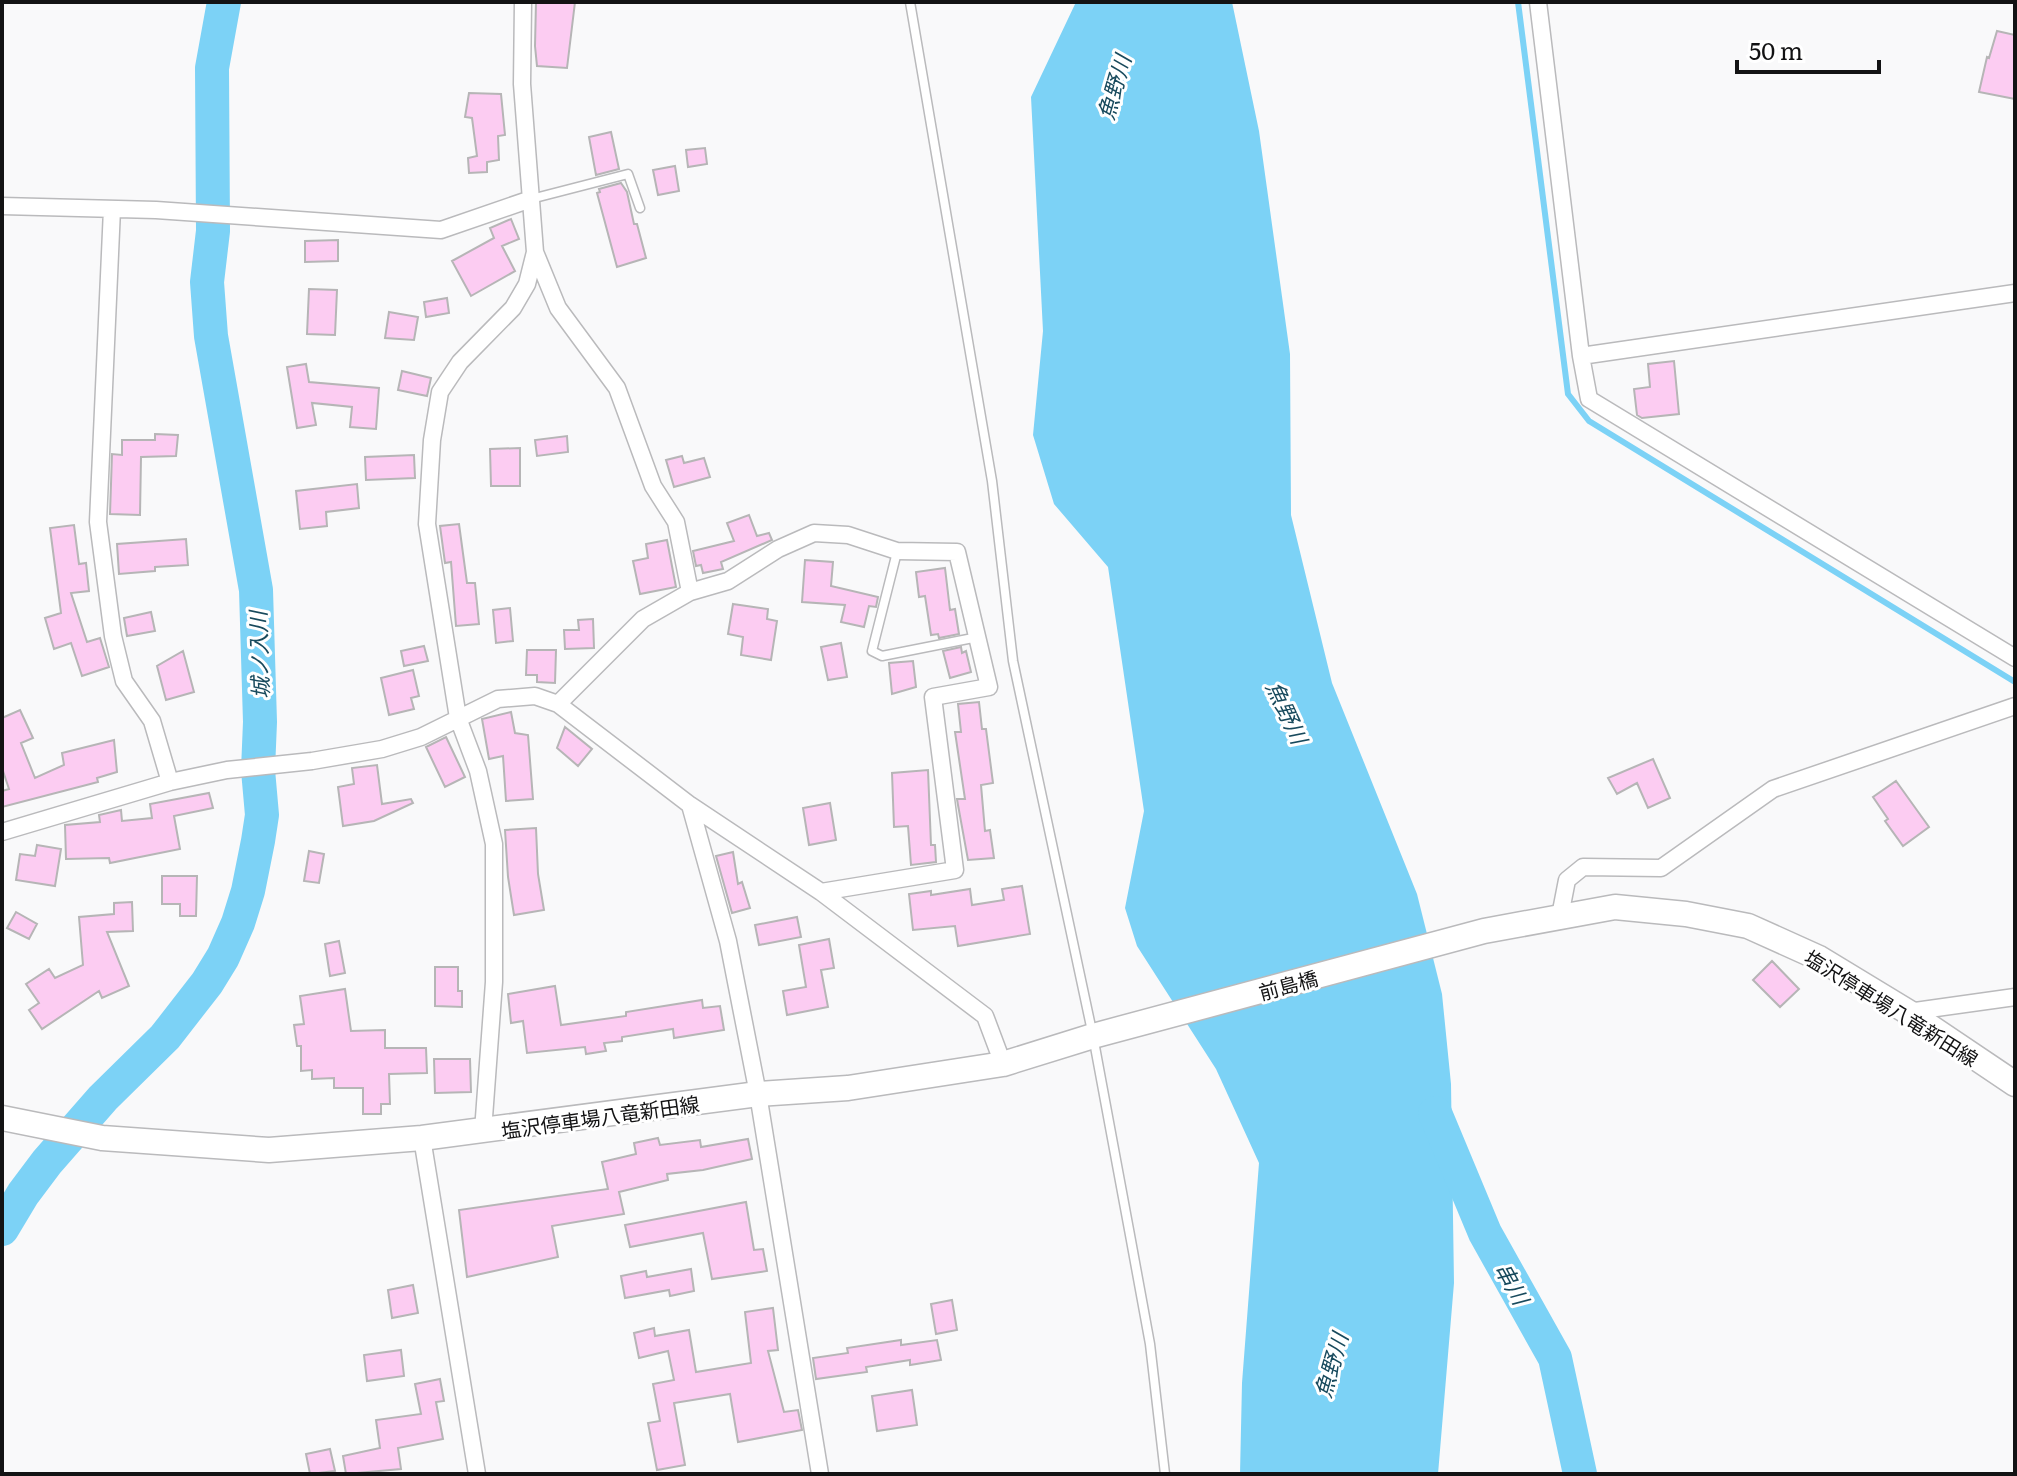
<svg xmlns="http://www.w3.org/2000/svg" width="2017" height="1476" font-family="Literata,'Noto Sans JP',serif">
  <style>
    .water { fill: #7cd2f6 }
    .lines { fill: none; stroke-linecap: round; stroke-linejoin: round }
    .stream { stroke: #7cd2f6; stroke-width: 6 }
    .river { stroke: #7cd2f6; stroke-width: 34 }
    .building { fill: #fcccf2; stroke: #b6b5b6; stroke-width: 2 }
    .lane-casing { stroke: #bababc; stroke-width: 11 }
    .street-casing { stroke: #bababc; stroke-width: 19 }
    .secondary-casing { stroke: #bababc; stroke-width: 27 }
    .lane { stroke: #fff; stroke-width: 8 }
    .street { stroke: #fff; stroke-width: 16 }
    .secondary { stroke: #fff; stroke-width: 24 }
    .labels { text-anchor: middle; dominant-baseline: central; stroke-width: 6; stroke-linejoin: round; paint-order: stroke }
    .street-label { font-size: 20px; fill: #131314; stroke: #fff }
    .water-label { font-size: 22px; font-style: italic; fill: #184a5d; stroke: #fff }
  </style>
  <rect width="100%" height="100%" fill="#f9f9fa"/>
  <path class="water" d="M1076,2H1232L1259,131L1290,354L1291,515L1332,683L1417,894L1442,994L1451,1084L1454,1283L1438,1474H1240L1242,1383L1259,1163L1216,1069L1137,946L1125,908L1144,811L1108,567L1054,504L1033,435L1043,331L1031,97Z"/>
  <g class="lines">
    <path class="stream" d="M1518,2L1568,394L1589,421L2015,682"/>
    <path class="river" d="M1435,1113L1485,1233L1555,1358L1580,1474
      M2,1229L23,1194L47,1162L103,1098L165,1037L207,983L223,957L238,923L248,891L258,841L262,815L258,770L260,722L256,590L211,336L207,282L213,231L212,68L224,2"/>
  </g>
  <path class="building" d="M536,2H575L567,68L537,66L535,46Z
    M1997,31L2015,35V99L1979,92L1987,57L1989,58Z
    M469,93L501,94L505,135L498,136L499,160L487,162V172L469,173L468,158L477,156L472,118L465,117Z
    M611,132L619,169L596,175L589,137Z
    M705,148L707,164L688,167L686,150Z
    M675,166L679,191L658,195L653,170Z
    M621,183L627,192L634,224H637L646,258L617,267L597,193L600,192L599,189Z
    M511,219L519,239L502,246L515,271L471,296L452,261L494,238L490,228Z
    M338,240V261L305,262V241Z
    M309,289L337,290L335,335L307,334Z
    M447,298L449,313L426,317L424,302Z
    M389,312L418,317L414,340L385,338Z
    M1674,361L1679,414L1642,418L1637,415L1634,389L1650,387L1648,364Z
    M306,364L309,382L379,388L376,429L350,427L352,407L312,403L316,425L297,428L287,367Z
    M402,371L431,378L427,396L398,390Z
    M155,434L178,435L176,456L141,457L140,515L110,514L112,454L122,455V440H155Z
    M567,436L568,452L537,456L535,440Z
    M520,448V486H491L490,449Z
    M414,455L415,478L366,480L365,457Z
    M682,456L684,463L704,458L710,477L674,487L666,460Z
    M357,484L359,508L326,512L327,526L300,529L296,491Z
    M749,515L757,536L769,533L772,540L721,562L723,569L703,573L701,565L696,566L693,551L734,541L727,523Z
    M459,524L467,583H475L479,624L456,626L451,562L445,563L440,526Z
    M74,525L79,564L86,563L89,591L71,593L87,642L100,638L109,667L82,676L71,643L54,649L45,618L61,613L50,528Z
    M186,539L188,565L155,567V571L119,574L117,544Z
    M667,540L676,587L640,594L633,561L648,558L646,544Z
    M805,560L833,562L831,586L878,597L876,607L869,606L864,627L841,622L845,605L802,602Z
    M945,568L950,610L955,609L959,634L939,638L938,634L931,635L925,596L919,597L916,572Z
    M733,604L768,609L767,619L777,621L771,660L741,655L743,637L728,634Z
    M510,608L513,641L496,643L493,610Z
    M151,612L155,631L127,636L124,618Z
    M593,619L594,648L565,649L564,630H579L578,620Z
    M841,643L847,677L828,680L821,647Z
    M424,646L428,661L404,666L401,651Z
    M961,647L962,653L966,651L971,672L950,678L943,651Z
    M527,650H556L555,683L537,682V675H526Z
    M183,651L194,692L166,700L157,666Z
    M913,661L916,687L892,694L889,663Z
    M413,670L419,696L411,698L414,709L389,715L381,678Z
    M979,702L982,729H986L993,783L981,785L985,831L990,830L994,858L968,860L958,805L957,799H965L955,732H961L958,704Z
    M20,710L33,738L21,743L35,778L64,765L62,753L114,740L117,772L97,778L98,782L2,807V791L9,789L2,768V718Z
    M511,712L515,733L528,735L533,799L506,801L503,756L489,759L482,719Z
    M565,727L592,749L578,766L557,748Z
    M446,737L465,777L445,787L426,747Z
    M1653,759L1670,798L1648,808L1637,783L1617,794L1608,778Z
    M377,765L382,804L411,799L413,803L374,821L343,826L338,787L354,784L352,768Z
    M928,770L931,845H935L936,862L911,865L908,826L894,827L892,773Z
    M1896,781L1929,827L1903,846L1885,821L1888,819L1873,797Z
    M209,793L213,808L174,816L180,849L110,863L109,858L66,859L65,825L100,822L99,815L121,810L122,821L152,818L150,804Z
    M830,803L836,840L809,845L803,808Z
    M536,828L538,874L544,910L514,915L508,877L505,830Z
    M37,845L61,849L55,886L16,880L20,854L35,856Z
    M309,851L324,854L319,883L304,881Z
    M733,852L738,884L742,882L750,908L732,913L716,856Z
    M162,876H197L196,916H180V904H162Z
    M1022,886L1030,934L958,946L955,926L913,930L909,894L931,891V895L970,889L972,905L1004,900L1002,889Z
    M132,902L133,931L107,932L129,986L102,998L99,991L42,1029L29,1010L39,1003L26,984L49,969L55,978L83,965L79,917L114,914V903Z
    M16,912L37,924L29,939L7,928Z
    M797,917L801,937L759,945L755,925Z
    M829,939L834,968L821,970L828,1007L787,1015L783,991L806,987L799,945Z
    M339,941L345,973L330,976L325,944Z
    M1772,961L1799,989L1780,1007L1753,980Z
    M435,967H458V991H462V1007L435,1006Z
    M555,986L561,1025L626,1016V1012L702,1000L703,1008L720,1006L724,1030L674,1038L673,1029L622,1037V1041L604,1043L606,1051L586,1054L585,1047L527,1053L523,1021L511,1023L508,994Z
    M345,989L351,1031L385,1030V1048H426L427,1073L389,1074L390,1104H381V1114H363V1088H334V1078L312,1079V1070L301,1071V1046H297L294,1025L304,1024L300,996Z
    M434,1059H470L471,1092L435,1093Z
    M658,1138L660,1145L700,1140L701,1147L748,1139L752,1159L703,1170L667,1174L668,1180L619,1192L624,1214L552,1226L558,1257L467,1277L459,1210L608,1189L602,1162L636,1154L634,1143Z
    M746,1202L754,1250L763,1249L767,1271L712,1279L703,1233L630,1247L625,1225Z
    M691,1269L694,1291L670,1296L669,1290L625,1298L621,1276L646,1271L647,1277Z
    M413,1285L418,1313L392,1318L388,1290Z
    M952,1300L957,1330L936,1334L931,1304Z
    M773,1308L778,1350L768,1351L784,1412L798,1410L802,1430L738,1442L730,1394L674,1403L685,1465L657,1470L648,1423L660,1421L653,1384L674,1380L668,1351L639,1358L634,1333L654,1328L655,1336L689,1330L696,1372L751,1363L745,1312Z
    M901,1340V1345L937,1340L941,1360L910,1365V1360L866,1367L867,1372L816,1379L813,1358L848,1353L847,1348Z
    M401,1350L404,1376L367,1381L364,1355Z
    M440,1379L444,1401L436,1402L443,1439L398,1448L401,1469L346,1474L343,1456L380,1448L376,1420L421,1414L415,1384Z
    M912,1390L917,1425L877,1431L872,1396Z
    M330,1449L335,1471L310,1474L306,1454Z"/>
  <g class="lines">
    <defs>
      <path id="lane" d="M910,2L992,481L1013,661L1093,1036L1130,1235L1150,1344L1165,1474
        M531,199L628,174L640,208
        M897,552L872,651L882,656L978,637"/>
      <path id="street" d="M1538,2L1581,356L1589,399L2015,658
        M2,206L156,210L441,230L531,199
        M112,209L98,522L113,636L124,681L152,721L170,782
        M535,252L558,308L617,388L653,486L676,522L690,592
        M1581,356L2015,293
        M558,704L643,619L690,592L728,581L778,549L814,533L848,535L897,551L957,552L989,687L933,697L955,870L821,892
        M690,805L728,941L758,1094L820,1474
        M2,832L170,782L227,770L312,761L382,749L421,737L498,699L535,696L558,704L690,805L821,892L985,1016L1003,1064
        M1560,916L1567,880L1583,867L1661,868L1773,789L2015,706
        M1908,1012L2015,997
        M483,1131L494,982V844L478,771L458,718L427,524L432,440L440,392L460,362L513,308L527,284L535,252L522,84L523,2
        M422,1138L477,1474"/>
      <path id="secondary" d="M2,1118L102,1138L269,1150L422,1138L758,1094L848,1088L1003,1064L1093,1036L1484,931L1615,907L1686,914L1748,926L1819,958L1908,1012L2015,1084"/>
    </defs>
    <use href="#lane" class="lane-casing"/>
    <use href="#street" class="street-casing"/>
    <use href="#secondary" class="secondary-casing"/>
    <use href="#lane" class="lane"/>
    <use href="#street" class="street"/>
    <use href="#secondary" class="secondary"/>
  </g>
  <g class="labels">
    <g class="street-label">
      <text transform="translate(1288 984) rotate(-15)">前島橋</text>
      <text transform="translate(1892 1007) rotate(32)">塩沢停車場八竜新田線</text>
      <text transform="translate(600 1116) rotate(-8)">塩沢停車場八竜新田線</text>
    </g>
    <g class="water-label">
      <text transform="translate(1113 87) rotate(-74)">魚野川</text>
      <text transform="translate(258 655) rotate(-92)">城ノ入川</text>
      <text transform="translate(1288 712) rotate(65)">魚野川</text>
      <text transform="translate(1513 1283) rotate(61)">串川</text>
      <text transform="translate(1330 1365) rotate(-74)">魚野川</text>
    </g>
  </g>
  <rect width="2017" height="1476" fill="none" stroke="#131314" stroke-width="8"/>
  <path d="M1737 60v12h142v-12" fill="none" stroke="#131314" stroke-width="4"/>
  <text x="1749" y="60" font-size="24" fill="#131314" stroke="#ffffff" stroke-width="6" paint-order="stroke">50 m</text>
</svg>
